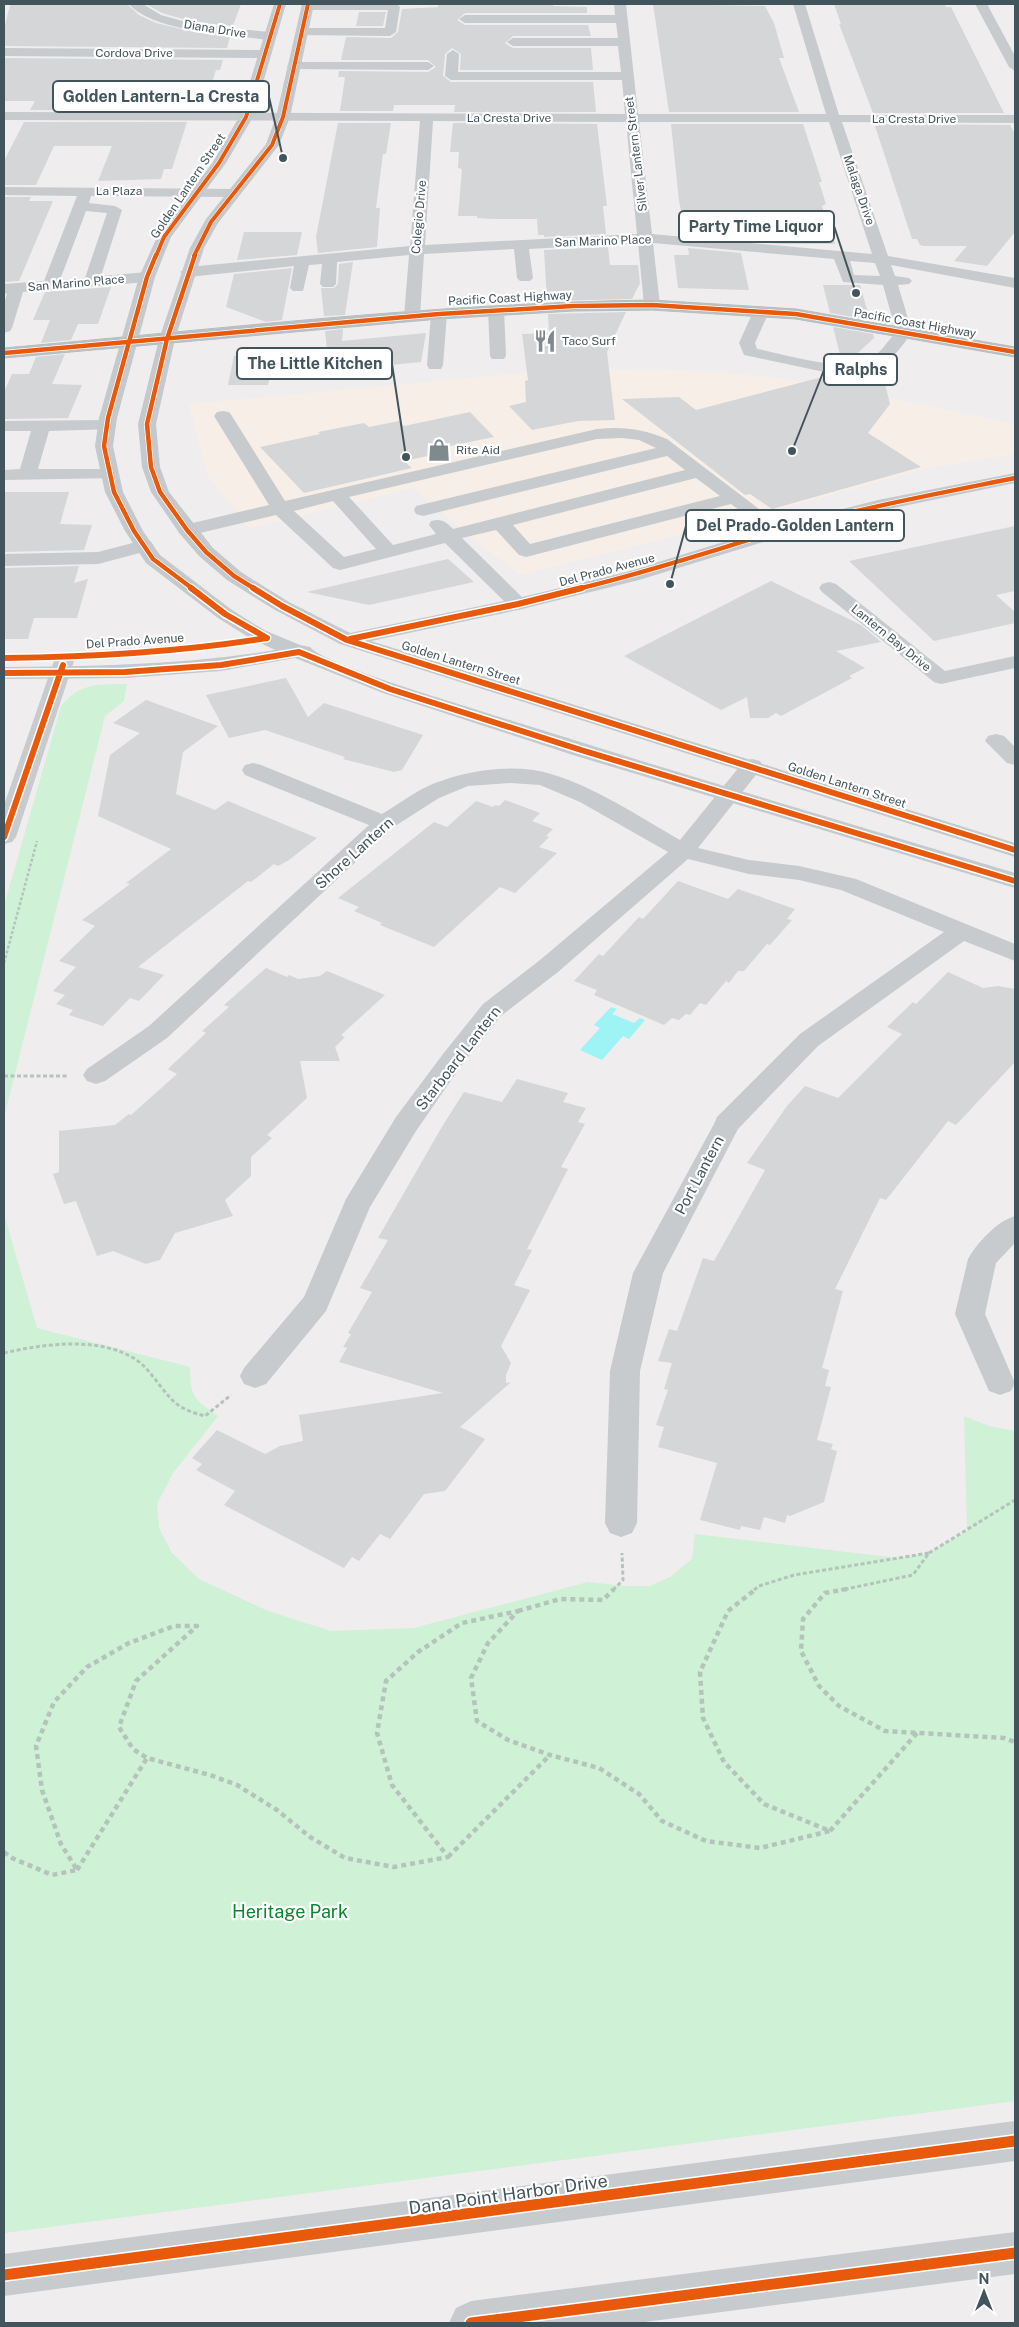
<svg xmlns="http://www.w3.org/2000/svg" width="1019" height="2327" font-family="'Public Sans',sans-serif">
  <style>
    .commercial { fill: #f7efe7 }
    .green { fill: #cff1d5 }
    .water { fill: #9ef3f4 }
    .building { fill: #d5d6d8 }
    .lines { fill: none; stroke-linecap: round; stroke-linejoin: round }
    .highway-casing { stroke: #b1babf; stroke-width: 1 }
    .path-far2 { stroke: #b4c4bc; stroke-width: 2.5; stroke-dasharray: 3 2; stroke-linecap: butt }
    .path-far1 { stroke: #b4c4bc; stroke-width: 3; stroke-dasharray: 4 2.5; stroke-linecap: butt }
    .path { stroke: #b4c4bc; stroke-width: 4.5; stroke-dasharray: 5 4; stroke-linecap: butt }
    .minor { fill: #c7cbcd; fill-rule: evenodd }
    .major { fill: #c3c9cc; fill-rule: evenodd }
    .highway { fill: #b8c0c4; fill-rule: evenodd }
    .cycleway-far3-casing { stroke: #fff; stroke-width: 5 }
    .cycleway-far2-casing { stroke: #fff; stroke-width: 6 }
    .cycleway-far1-casing { stroke: #fff; stroke-width: 9 }
    .cycleway-casing { stroke: #fff; stroke-width: 14 }
    .cycleway-far3 { stroke: #e8590c; stroke-width: 4 }
    .cycleway-far2 { stroke: #e8590c; stroke-width: 4.5 }
    .cycleway-far1 { stroke: #e8590c; stroke-width: 6 }
    .cycleway { stroke: #e8590c; stroke-width: 11 }
    .labels { text-anchor: middle; dominant-baseline: central; stroke-width: 4.5; stroke-linejoin: round; paint-order: stroke }
    .far-street-label { font-size: 12px; fill: #43555c; stroke: #fff }
    .far-poi-label { font-size: 12px; fill: #43555c; stroke: #fff; text-anchor: start }
    .street-label { font-size: 15px; fill: #43555c; stroke: #fff }
    .near-park-label { font-size: 18px; fill: #0b8630; stroke: #fff }
    .near-street-label { font-size: 18px; fill: #43555c; stroke: #fff }
    .leader { fill: none; stroke: #43555c; stroke-width: 2 }
    .callout-dot { fill: #43555c; stroke: #fff; stroke-width: 2 }
    .callout { fill: #fff; stroke: #43555c; stroke-width: 2 }
    .callout-label { font-size: 16px; text-anchor: middle; font-weight: bold; fill: #43555c }
  </style>
  <rect width="100%" height="100%" fill="#efedee"/>
  <path class="commercial" d="M660,369L764,376L832,386L1015,424V454L924,469L773,511L521,575L476,541L413,488L250,528L207,475L189,404L510,374L582,370Z"/>
  <path class="green" d="M127,684L124,701L105,716L4,1117V906L61,706C81,682 98,685 127,684Z
    M4,1214L37,1328L190,1367C190,1397 194,1399 218,1416L173,1473L157,1504L159,1528L172,1553L199,1579L268,1611L331,1631L414,1628L588,1582L625,1586H650L670,1577L692,1559L695,1534L898,1558L929,1553L967,1531L964,1416L989,1426L1015,1431V2101L4,2233Z"/>
  <path class="water" d="M611,1007L617,1009L612,1014L634,1023L640,1018L645,1020L629,1039L623,1036L602,1060L580,1050L600,1028L594,1025Z"/>
  <path class="building" d="M60,4H127L139,15L156,23L194,32L230,37L227,48L4,46V29L10,5Z
    M146,4H241L233,26L193,22L162,13Z
    M438,4H553V6L587,7V13H465L457,20L465,25H588L591,36H513L505,43L513,48H591L593,70H460L461,54L452,48L445,54L443,76L451,82H593L596,112H454L455,105H394L393,111H340L345,77H338L339,71L428,72L436,67L428,60H341L346,37L391,38L398,32L402,9L438,7Z
    M653,4L765,6L774,23L784,58H779L799,112H669Z
    M834,4H944L946,7H951L1004,113H873L839,24H841Z
    M359,12H386L383,26H356Z
    M4,58L223,60L220,70H216L212,83H209L200,108H192L191,111L30,110L35,101H4Z
    M24,122H187L172,169H164L161,179L98,181L112,146H54L36,185H4V161Z
    M338,123H391L386,154H383L376,208H380L377,247L318,253L316,237Z
    M453,123L597,124L607,206H603L606,234L544,237V235H538L537,219H493L477,218V216H458L462,169L458,168L459,152H450Z
    M671,124H803L822,182H819L826,204L822,206L835,244H780L686,235L679,201Z
    M878,124L1010,125L1015,134V232L987,266L954,261L967,246H924L920,245L917,239H912L875,126H878Z
    M4,197H31L29,201H53L19,281L4,282Z
    M244,232H302L297,255L237,260Z
    M608,247L610,265H638L640,283L632,299L547,301L544,250Z
    M688,248L741,253L749,290L678,288L674,255H689Z
    M353,262L345,315L324,316L321,288H334L338,284L339,264Z
    M292,268L282,320L266,322L226,307L234,274Z
    M823,285H860L870,320L830,313Z
    M111,287L98,324H78L71,340L41,343L50,320H33L45,292Z
    M626,312L607,352L615,420L578,421L532,430L509,406L526,402L525,381L528,380L522,334L549,333L548,314Z
    M833,327L873,334L874,338L847,363H842Z
    M343,329L342,341L426,333L421,362L391,365L341,347L339,359H328L325,331Z
    M65,354L52,384L82,385L68,418L4,419V392L12,374H29L36,357Z
    M234,356L274,357L268,385H228Z
    M881,368L890,404L868,433L921,467L772,509L750,494L745,495L622,399L679,397L696,410L830,375L843,378L856,377Z
    M470,412L494,437L431,450L429,452L432,455L404,461L412,468L304,493L260,447L320,434L318,432L364,423L369,427L399,421L404,426Z
    M4,492H69L60,524L92,525L84,550L4,552Z
    M1015,526V591L996,595L1015,612V623L934,641L849,561Z
    M448,559L474,582L369,605L307,592Z
    M79,566L74,583L88,579L77,618H34L28,639H4V568Z
    M771,581L861,625L881,642L836,651L865,668L849,676L852,678L781,716L776,713L768,718H750L747,697L721,710L624,656Z
    M286,678L308,717L324,703L423,735L402,770L394,772L343,759L345,757L265,730L229,738L206,695Z
    M146,700L218,726L183,752L176,794L215,810L228,801L317,838L289,860L278,866L274,864L251,882L248,881L138,967L164,975L139,1001L130,998L103,1026L69,1015L73,1010L56,1004L65,995L53,991L76,967L59,961L95,926L82,920L130,884L126,883L171,849L98,816L110,755L140,733L113,723Z
    M505,800L540,813L532,821L553,829L546,836L549,837L539,847L557,853L515,893L500,887L434,947L380,925L382,923L354,911L359,907L338,898L434,822L447,827L476,801L493,807L495,805L499,806Z
    M678,881L728,899L738,889L795,909L787,919L792,920L770,945L767,944L744,971H738L729,983L726,981L706,1005L700,1003L690,1015L686,1014L679,1020L672,1018L664,1025L594,995L597,990L574,981L599,954L603,956L639,917L643,919Z
    M266,968L287,977L289,975L298,979L320,976L327,971L385,995L341,1035L345,1037L335,1047L340,1061H300L307,1098L267,1135L272,1138L251,1157V1176L225,1200L233,1216L175,1233L160,1260L146,1264L113,1251L97,1256L76,1201L64,1204L53,1174L59,1172V1131L115,1125L129,1114L131,1115L177,1074L168,1069L206,1033L202,1031L229,1007L224,1005Z
    M948,972L983,988L998,986L1015,989V1062L956,1125L948,1121L886,1200L880,1198L835,1289L843,1291L822,1368L829,1370L825,1386L831,1387L817,1440L833,1444L831,1449L837,1451L824,1502L790,1516L787,1515L785,1523L764,1517L760,1530L741,1526L740,1530L700,1520L717,1463L658,1447L664,1427L656,1425L668,1390L664,1389L672,1363L658,1361L669,1329L677,1331L703,1258L714,1261L765,1170L747,1163L787,1106L805,1086L838,1098L902,1034L887,1027L913,1002L916,1004Z
    M517,1079L568,1093L563,1102L586,1108L578,1122L585,1124L561,1167L568,1169L527,1249L532,1250L514,1285L530,1290L501,1346L511,1363L506,1375V1383L511,1382L460,1427L485,1439L445,1491L424,1494L390,1539L380,1534L359,1561L352,1557L344,1568L224,1505L235,1491L196,1470L202,1464L192,1458L217,1430L265,1454L280,1446L303,1441L299,1415L443,1393L339,1362L347,1348L343,1347L351,1334L348,1333L372,1292L360,1288L388,1240L378,1238L443,1125L464,1092L502,1102Z"/>
  <g class="lines">
    <defs>
      <path id="highway" d="M652,300L796,309L1015,347V357L796,319L652,310L573,311L439,319L4,358V348C220,329 436,303 652,300Z"/>
    </defs>
    <use href="#highway" class="highway-casing"/>
    <path class="path-far2" d="M4,963L37,841"/>
    <path class="path-far1" d="M4,1076H68
      M4,1353C43,1344 99,1336 135,1359C153,1370 165,1399 183,1408C190,1412 198,1414 205,1416L231,1395
      M929,1553L1015,1500
      M613,1590L623,1580L622,1553
      M754,1590L759,1586L794,1575L929,1553L913,1575L841,1590"/>
    <path class="path" d="M847,1589L825,1593L803,1619L801,1651L819,1686L839,1706L885,1731L1004,1738L1015,1742
      M518,1611L560,1599L603,1600L614,1589
      M830,1831L918,1732
      M4,1852L12,1858L52,1875L77,1870L61,1844L42,1790L36,1746L54,1702L87,1667L129,1643L174,1626H197L136,1681L119,1727L133,1749L147,1758L210,1775L237,1785L277,1810L310,1837L345,1858L394,1867L448,1857L392,1785L377,1733L386,1681L418,1652L462,1623L518,1611L488,1643L471,1678L477,1721L508,1740L550,1755L599,1768L639,1794L662,1821L706,1841L760,1848L830,1831L764,1804L724,1762L703,1718L700,1672L728,1611L756,1589
      M448,1857L550,1755
      M77,1870L147,1758"/>
    <path class="minor" d="M129,4H143L161,15L193,24L269,32L275,36L269,40C234,35 153,32 129,4Z
      M306,4L398,5L400,7L396,32L390,36L298,35L296,32L302,28H385L388,10H307L301,7Z
      M614,4H626L638,114H826L793,4H805L839,115H1015V123L842,122L888,256L1015,278V288L891,265L895,276L909,278L912,281L909,284L898,285L912,332C893,360 878,376 843,376L744,355L739,343L753,312L755,309H767L769,312L755,343L757,349C780,353 847,373 867,362C879,355 887,342 896,332L883,285L843,282L834,259L653,243L660,305L658,308H646L644,305L638,243L529,249L533,278L530,281H520L517,278L514,249L424,254L420,316L418,319H406L404,316L409,255L337,262L336,284L333,287H323L320,284L322,264L309,265L303,291H293L290,288L294,266L188,277L180,272L188,267L410,246L420,121L4,120V112L625,114L622,80H451L445,76L447,54L453,50L459,54L458,72H621L618,46H513L507,42L513,38H618L616,23H465L459,19L465,15H615ZM433,121L626,122L637,234L425,245ZM639,122H829L872,254L652,234ZM850,261L875,263L880,276L854,275Z
      M975,4H987L1015,56V71L1009,67Z
      M4,48L265,50L271,54L265,58L4,56Z
      M293,62H428L434,66L428,70L289,69L287,66Z
      M4,187L234,189L241,193L234,197L91,196L89,203L115,206L122,210L101,276L147,272L152,274L155,277L152,280L147,282L23,292L12,328L10,331L4,333V305L7,293L4,294V284L44,281L77,196L4,195ZM86,211L107,213L85,278L60,280Z
      M496,305L502,307L504,310L506,356L504,359H492L490,356L488,310L490,307Z
      M439,309L445,311L447,314L443,365L441,369H429L427,365L431,314L433,311Z
      M223,411L229,412L232,416L285,501L597,429C622,426 644,429 667,439L788,531L786,535L779,537L772,535L731,504L526,557L519,555L496,530L462,538L525,600L528,604L525,608L518,610L511,608L445,543L340,570L333,568L276,515L187,536L180,534L178,530L180,526L269,505L214,416L217,412ZM622,438L639,440L656,448L416,506L414,510L416,514L423,516L667,456L685,470L453,529C446,522 442,518 431,521L429,525L436,534L393,545L349,497L597,439ZM696,478L720,496L530,544L513,525ZM333,501L376,549L344,557L294,511Z
      M107,420L113,421L116,425L113,429L49,431L38,469H110L116,470L119,474L116,478L4,480V470L20,469L31,431H4V421Z
      M144,540L151,542L154,546L151,550L98,564L4,566V554L98,552Z
      M829,582L836,584L945,671L1015,656V668L941,684L934,682L822,592L819,588L822,584Z
      M65,652L72,654L75,658L16,837L12,842L4,844V805L55,658L58,654Z
      M996,734L1004,736L1015,747V765L1007,763L985,741L988,736Z
      M752,759L760,761L763,766L698,848L749,860L799,866L856,879L1015,944V961L964,941L818,1046L738,1129L663,1273L640,1371L637,1523L632,1533L621,1537L610,1533L605,1523L610,1371L633,1273L714,1124L717,1117L800,1034L944,932L841,890L799,880L749,874L688,859L558,972L501,1016L461,1066L416,1131L370,1207L326,1311L266,1384L255,1388L244,1384L240,1376L244,1368L304,1297L346,1199L396,1117L443,1054L483,1004L540,960L668,852L580,802L540,785L510,783L468,786L439,798L392,828L167,1038L105,1081L96,1084L87,1081L83,1075L87,1069L149,1026L369,825L245,775L242,770L245,765L253,763L261,765L382,814C396,806 410,795 424,788C459,771 513,762 551,774C597,788 638,816 680,840L744,761Z
      M1015,1216V1243L996,1263L985,1314L1015,1383L1011,1391L1000,1395L989,1391L955,1314L968,1259C977,1243 997,1221 1015,1216Z
      M1015,2121V2161L4,2296V2254Z
      M1015,2232V2274L637,2323H449L456,2308L471,2301Z"/>
    <path class="major" d="M274,4H286L253,117L226,163L171,237L155,277L117,418L113,446L123,492L143,531L160,555L232,610L264,630L300,645L310,647C322,663 439,698 465,706C647,764 831,818 1015,873V888L573,755L383,693L295,658L221,671L125,678L4,679V667C95,666 185,665 275,650L250,638L218,618L146,563L125,531L105,492L95,446L99,418L139,277L157,237L213,162L239,117Z
      M302,4H314L290,117L279,145L218,223L204,248L175,339L156,424L160,467L169,492L213,548L241,572L289,602L350,633L518,598L626,572L772,527L878,500L1015,473V483L879,511L786,535L639,580L518,610L371,641L1015,843V857L340,644L275,610L227,580L199,556L180,534L151,492L142,467L138,424L159,339L190,248L206,219L266,144L276,117Z"/>
    <use href="#highway" class="highway"/>
    <defs>
      <path id="cycleway-far3" d="M156,256L164,237L219,163L246,117L280,4
        M194,256L211,222L272,145L283,117L308,4"/>
      <path id="cycleway-far2" d="M156,255L147,277L108,418L104,446L114,492L134,531L153,559L193,589
        M195,255L167,339L147,424L151,467L160,492L187,530L206,552L234,576L255,589
        M4,353L439,314L573,306L652,305L796,314L1015,352
        M577,589C645,573 711,551 778,531C856,509 936,494 1015,478"/>
      <path id="cycleway-far1" d="M191,588L225,614L267,638
        M253,588L282,606L347,640L1015,850
        M350,639L518,604L582,588
        M4,658C92,657 180,652 267,638
        M4,673L125,672L221,665L299,652L390,689L581,750L1015,881
        M4,837L63,665"/>
      <path id="cycleway" d="M4,2275L1015,2141
        M471,2323L1015,2253"/>
    </defs>
    <use href="#cycleway-far3" class="cycleway-far3-casing"/>
    <use href="#cycleway-far2" class="cycleway-far2-casing"/>
    <use href="#cycleway-far1" class="cycleway-far1-casing"/>
    <use href="#cycleway" class="cycleway-casing"/>
    <use href="#cycleway-far3" class="cycleway-far3"/>
    <use href="#cycleway-far2" class="cycleway-far2"/>
    <use href="#cycleway-far1" class="cycleway-far1"/>
    <use href="#cycleway" class="cycleway"/>
  </g>
  <defs>
    <symbol id="restaurant-bare" viewBox="-9 -9 18 18"><path d="M-5-6h1v4h1v-4h1v4h1v-4h1v5L-1.5 .5V6h-2V.5L-5-1ZM5-6V6H3V1.5H1.5Q1.5-4 5-6Z" fill="#7f8a8f" stroke="#fff" stroke-width="2.5" paint-order="stroke"/></symbol>
    <symbol id="shop-bare" viewBox="-9 -9 18 18"><path d="M-5-2.5h2.3a2.7 3.5 0 0 1 5.4 0H5L5.5 6h-11ZM-1.5-2.5h3a1.5 2.3 0 0 0-3 0Z" fill="#7f8a8f" stroke="#fff" stroke-width="2.5" paint-order="stroke"/></symbol>
  </defs>
  <g fill-rule="evenodd">
    <use href="#restaurant-bare" x="529" y="325" width="32" height="32"/>
    <use href="#shop-bare" x="423" y="434" width="32" height="32"/>
  </g>
  <g class="labels">
    <g class="far-street-label">
      <text transform="translate(215 29) rotate(9)">Diana Drive</text>
      <text x="134" y="53">Cordova Drive</text>
      <text x="509" y="118">La Cresta Drive</text>
      <text x="914" y="119">La Cresta Drive</text>
      <text transform="translate(636 154) rotate(-97)">Silver Lantern Street</text>
      <text transform="translate(188 186) rotate(-56)">Golden Lantern Street</text>
      <text transform="translate(859 190) rotate(71)">Malaga Drive</text>
      <text x="119" y="191">La Plaza</text>
      <text transform="translate(419 217) rotate(-85)">Colegio Drive</text>
      <text transform="translate(603 241) rotate(-2)">San Marino Place</text>
      <text transform="translate(76 283) rotate(-5)">San Marino Place</text>
      <text transform="translate(510 298) rotate(-3)">Pacific Coast Highway</text>
      <text transform="translate(915 323) rotate(10)">Pacific Coast Highway</text>
      <text transform="translate(607 570) rotate(-15)">Del Prado Avenue</text>
      <text transform="translate(891 638) rotate(39)">Lantern Bay Drive</text>
      <text transform="translate(135 641) rotate(-4)">Del Prado Avenue</text>
      <text transform="translate(461 663) rotate(17)">Golden Lantern Street</text>
      <text transform="translate(847 785) rotate(18)">Golden Lantern Street</text>
    </g>
    <g class="far-poi-label">
      <text x="562" y="341">Taco Surf</text>
      <text x="456" y="450">Rite Aid</text>
    </g>
    <g class="street-label">
      <text transform="translate(354 853) rotate(-42)">Shore Lantern</text>
      <text transform="translate(458 1058) rotate(-52)">Starboard Lantern</text>
      <text transform="translate(699 1175) rotate(-62)">Port Lantern</text>
    </g>
    <g class="near-park-label">
      <text x="290" y="1911">Heritage Park</text>
    </g>
    <g class="near-street-label">
      <text transform="translate(508 2194) rotate(-8)">Dana Point Harbor Drive</text>
    </g>
  </g>
  <path class="leader" d="M283 158L269 97M856 293L834 226M406 457L392 364M792 451L824 370M670 584L686 526"/>
  <g class="callout-dot">
    <circle cx="283" cy="158" r="5"/>
    <circle cx="856" cy="293" r="5"/>
    <circle cx="406" cy="457" r="5"/>
    <circle cx="792" cy="451" r="5"/>
    <circle cx="670" cy="584" r="5"/>
  </g>
  <g class="callout">
    <rect x="53" y="81" width="216" height="31" rx="5"/>
    <rect x="679" y="211" width="155" height="31" rx="5"/>
    <rect x="237" y="348" width="155" height="31" rx="5"/>
    <rect x="824" y="354" width="73" height="31" rx="5"/>
    <rect x="686" y="510" width="218" height="31" rx="5"/>
  </g>
  <g class="callout-label">
    <text x="161" y="102">Golden Lantern-La Cresta</text>
    <text x="756" y="232">Party Time Liquor</text>
    <text x="315" y="369">The Little Kitchen</text>
    <text x="861" y="375">Ralphs</text>
    <text x="795" y="531">Del Prado-Golden Lantern</text>
  </g>
  <rect width="1019" height="2327" fill="none" stroke="#43555c" stroke-width="10"/>
  <g transform="translate(984 2292)" stroke="#ffffff" stroke-width="4" paint-order="stroke">
  <path d="M0-4L9 19L0 12L-9 19Z" fill="#43555c"/>
  <text y="-8" font-size="14" font-weight="bold" text-anchor="middle" fill="#43555c">N</text>
  </g>
</svg>
